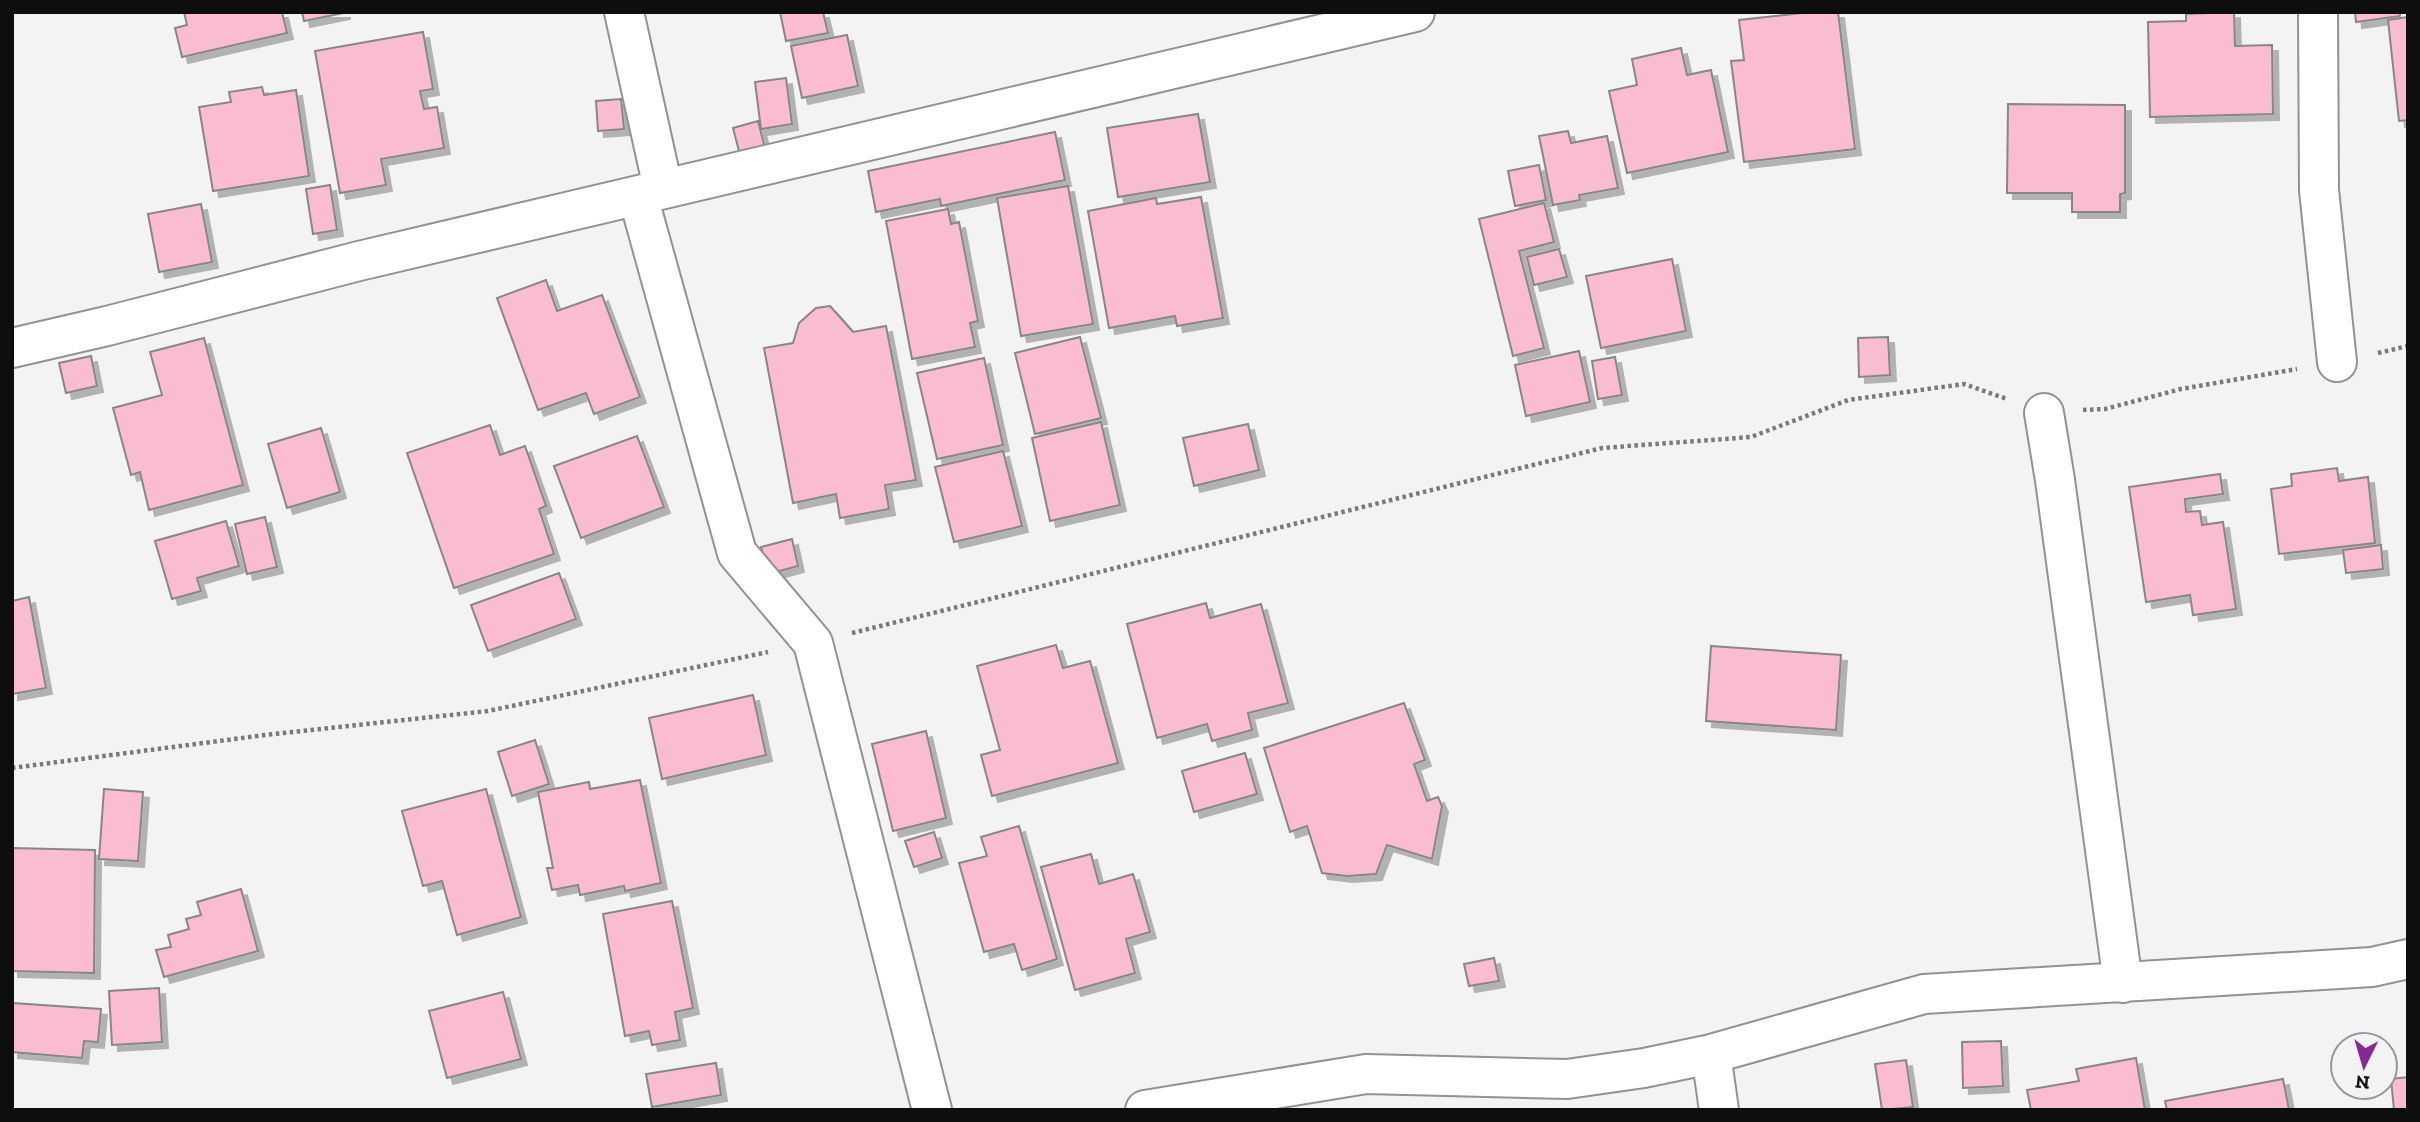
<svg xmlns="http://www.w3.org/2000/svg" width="2420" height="1122" font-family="'Zilla Slab',serif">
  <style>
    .building { fill: #fabdcf; stroke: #898687; stroke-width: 2; filter: url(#shadow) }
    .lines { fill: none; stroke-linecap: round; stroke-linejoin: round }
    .street-casing { stroke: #929295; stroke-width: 42 }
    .path { stroke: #79797a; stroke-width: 4.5; stroke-dasharray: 3.5 3.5; stroke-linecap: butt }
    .street { stroke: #fff; stroke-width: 38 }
  </style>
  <defs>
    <filter id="shadow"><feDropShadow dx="6" dy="6" stdDeviation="0" flood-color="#0004"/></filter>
  </defs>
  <rect width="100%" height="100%" fill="#f3f3f5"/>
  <path class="building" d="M184,12H282L287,33L182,57L175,28L187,25Z
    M302,12H344V13L304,21Z
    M780,12H823L828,33L786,41Z
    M1811,12H1838L1855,149L1744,162L1731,61L1744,60L1739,20Z
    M2234,12L2235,46L2272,45L2273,114L2150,117L2148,22L2186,21V14Z
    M2355,12H2400V16L2356,22Z
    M2408,17V120L2399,121L2388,20Z
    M423,32L433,89L420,91L424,109L437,107L444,148L381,159L386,185L340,193L315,51Z
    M847,35L858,86L802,98L791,46Z
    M1681,48L1687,75L1711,70L1728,152L1627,173L1609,91L1637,85L1632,59Z
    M786,78L792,124L761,129L755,82Z
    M262,87L264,95L296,90L309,176L213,191L199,107L231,102L229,92Z
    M621,99L624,129L598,131L596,101Z
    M2008,104L2125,105V193L2120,194V212H2072V193H2007Z
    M1198,114L1210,182L1118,197L1107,128Z
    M758,121L766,152L741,159L733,128Z
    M1568,131L1571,143L1607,136L1618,188L1579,195L1580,200L1553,205L1539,136Z
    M1055,132L1065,180L941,206L940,199L876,212L868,171Z
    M1539,165L1546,200L1515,206L1508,171Z
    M330,185L337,230L313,234L306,189Z
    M1068,186L1093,324L1021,336L997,198Z
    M1201,197L1223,318L1177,326L1175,316L1109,328L1088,211L1156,198L1157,204Z
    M1544,203L1554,242L1519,251L1544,348L1513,356L1479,219Z
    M201,204L212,262L159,272L148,214Z
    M948,209L951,224L959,222L978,321L970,323L975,347L912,359L886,221Z
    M1559,249L1567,277L1534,285L1527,257Z
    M1672,259L1686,331L1601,348L1586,276Z
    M546,280L557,311L602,295L640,397L594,414L586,393L538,410L497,298Z
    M830,306L853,332L886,326L916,480L885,485L889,509L840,518L836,494L793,503L764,348L793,343L799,323L816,308Z
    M1080,337L1101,418L1035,434L1015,353Z
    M1888,337L1890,375L1859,377L1858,338Z
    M204,338L243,485L149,510L140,472L131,475L113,408L162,395L150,352Z
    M1579,351L1590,402L1526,416L1515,365Z
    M91,356L97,386L66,393L59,363Z
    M1615,357L1622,395L1598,399L1592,361Z
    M984,358L1003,445L937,459L917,373Z
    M1101,422L1120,505L1050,521L1032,438Z
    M1248,424L1259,470L1194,486L1183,438Z
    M490,425L500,455L525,446L546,506L539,509L554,554L454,588L407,453Z
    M321,428L340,492L287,508L268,444Z
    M637,436L664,507L581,538L554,466Z
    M1003,451L1022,526L954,542L935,467Z
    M2337,468L2339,481L2368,477L2375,543L2279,554L2271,489L2292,486L2291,474Z
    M2220,474L2223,494L2185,499L2186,512L2200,511L2202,525L2223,522L2236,609L2193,615L2190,595L2146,602L2129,487Z
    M265,517L277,567L247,574L235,524Z
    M226,521L239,566L197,578L201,591L172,599L155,541Z
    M792,539L798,566L768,574L761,547Z
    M2381,545L2383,569L2346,573L2343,550Z
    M559,573L576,619L488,651L471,605Z
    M29,597L46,688L12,694V601Z
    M1206,603L1210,618L1261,604L1288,703L1248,713L1252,730L1212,741L1207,724L1157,738L1127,624Z
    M1056,645L1063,668L1090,661L1118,763L992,796L981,755L1000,750L977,666Z
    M1711,646L1841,655L1836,730L1706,721Z
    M753,695L766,755L662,779L649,718Z
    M1404,703L1425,760L1414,764L1427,801L1438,797L1442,806L1432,859L1387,845L1376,874L1347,876L1322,873L1307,826L1290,832L1264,748Z
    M926,731L946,818L893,831L872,744Z
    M535,740L549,784L512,796L498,752Z
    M1245,753L1257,794L1194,812L1182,771Z
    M640,780L661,883L625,891L624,886L580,895L578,885L552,890L547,868H553L538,792L589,782L590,789Z
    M104,789L143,792L138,861L99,859Z
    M486,789L521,917L457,935L442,881L423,886L402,811Z
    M1019,826L1057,959L1022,970L1014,944L984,952L959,863L987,856L981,837Z
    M934,832L942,858L914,867L905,841Z
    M12,848L95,850L94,973L12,971Z
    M1091,854L1099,884L1133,874L1150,932L1126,939L1135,973L1075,990L1041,867Z
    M241,889L258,951L164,977L156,950L171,947L168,935L189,929L186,919L201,915L197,902Z
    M672,901L693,1008L675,1012L680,1040L652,1045L649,1031L625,1036L603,914Z
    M1494,958L1499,981L1469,986L1464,964Z
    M159,988L162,1042L112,1045L109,991Z
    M503,992L521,1059L447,1078L429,1011Z
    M12,1003L101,1009L98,1042L84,1041L82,1058L12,1052Z
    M2001,1041L2003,1086L1963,1088L1962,1042Z
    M2136,1058L2145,1110H2031L2027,1090L2079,1081L2076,1069Z
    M1906,1060L1913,1107L1882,1110L1875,1064Z
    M716,1063L721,1095L652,1107L646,1074Z
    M2408,1077V1110H2394L2391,1079Z
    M2283,1079L2289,1110H2167L2165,1101Z"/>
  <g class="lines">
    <defs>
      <path id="street" d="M624,12L663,188
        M2318,12L2319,190L2337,362
        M638,196L737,553L813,643L932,1110
        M12,348L107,326L359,261L1415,12
        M2044,413L2055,480L2123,983
        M1711,1054L1719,1110
        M1145,1110L1366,1074L1567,1079L1644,1068L1711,1054L1924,994L2372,967L2408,959"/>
    </defs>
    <use href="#street" class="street-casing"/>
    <path class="path" d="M2378,353L2408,346
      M2083,410L2105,409L2181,389L2297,369
      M852,633L1602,448L1751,437L1848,400L1964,384L2007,399
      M12,768L265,735L488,711L768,652"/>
    <use href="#street" class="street"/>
  </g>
  <rect width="2420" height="1122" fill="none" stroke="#0e0e0f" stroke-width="28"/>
  <g transform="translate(2364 1066) rotate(185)"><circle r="33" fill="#f3f3f5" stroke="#979799" stroke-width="2"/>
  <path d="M0-5L12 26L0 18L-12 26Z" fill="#872993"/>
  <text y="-10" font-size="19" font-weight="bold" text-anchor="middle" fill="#0e0e0f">N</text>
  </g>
</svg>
